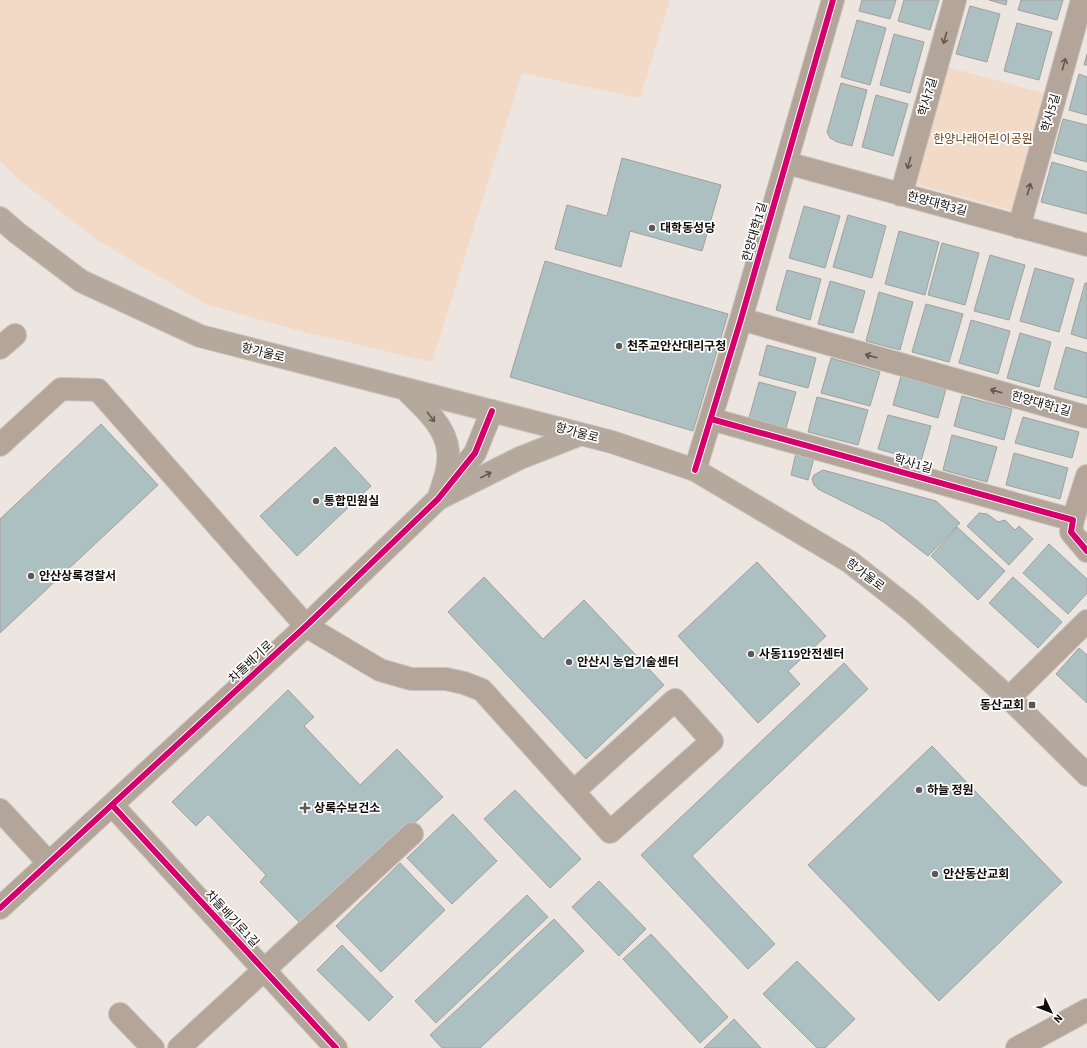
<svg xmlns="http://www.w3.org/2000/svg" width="1087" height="1048" font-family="'Source Sans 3','Noto Sans KR',sans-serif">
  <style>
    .green { fill: #f3dac7 }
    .building { fill: #adc0c1; stroke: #a1a09e }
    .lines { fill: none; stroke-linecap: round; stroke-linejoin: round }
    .minor-casing { stroke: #c9c2bd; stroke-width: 24 }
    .major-casing { stroke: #c9c2bd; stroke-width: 24 }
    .minor { stroke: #b3a59a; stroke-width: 22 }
    .major { stroke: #b5a99e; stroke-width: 22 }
    .cycleway-casing { stroke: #fff; stroke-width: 8 }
    .cycleway { stroke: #d6006c; stroke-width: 6 }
    .oneway { stroke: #625851 }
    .oneway2 { stroke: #625a53 }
    .poi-dot { fill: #5d5853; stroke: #fff; stroke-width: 1.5 }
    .labels { text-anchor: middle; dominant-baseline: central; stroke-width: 3.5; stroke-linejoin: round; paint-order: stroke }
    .street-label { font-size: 12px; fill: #100c08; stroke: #fff }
    .park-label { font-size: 12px; fill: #673b14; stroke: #fff }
    .poi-label { font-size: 12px; font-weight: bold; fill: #100c08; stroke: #fff; text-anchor: start }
  </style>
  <rect width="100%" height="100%" fill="#ede5df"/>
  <path class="green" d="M0,0H670L640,98L522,73L432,362L300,331L205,304L99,241L19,180L0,161Z
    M948,67L1050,95L1018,212L916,184Z"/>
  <path class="building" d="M862,0H896L890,19L859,11Z
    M904,0H939L930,30L898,21Z
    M989,0H1007L1006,5Z
    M1021,0H1063L1057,20L1018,10Z
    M970,6L1000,14L987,62L956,54Z
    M857,20L886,28L870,85L841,77Z
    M1017,23L1052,32L1039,80L1004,71Z
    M894,34L924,42L910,93L880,85Z
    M1087,54V65H1084Z
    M1079,74L1087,77V115L1069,110Z
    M841,83L867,90L852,146L837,142L830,138L827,132Z
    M876,95L908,104L893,156L862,147Z
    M1063,119L1087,125V162L1054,153Z
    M622,158L721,185L702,251L630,231L621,267L555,249L567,205L607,216Z
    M1052,162L1087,172V214L1041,202Z
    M804,206L840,216L825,268L789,258Z
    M848,215L886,226L872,278L833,267Z
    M899,231L939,242L925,295L885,284Z
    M942,243L979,253L965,305L928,295Z
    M990,255L1025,265L1009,320L974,311Z
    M545,261L728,314L693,431L510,377Z
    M1035,268L1074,279L1059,332L1020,321Z
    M787,270L821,279L810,320L776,310Z
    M830,281L865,291L853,333L818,324Z
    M1085,283H1087V339L1071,334Z
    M879,292L913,302L900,350L866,341Z
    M926,304L963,314L949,362L912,352Z
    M971,320L1010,331L998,374L959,363Z
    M1020,333L1051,342L1039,387L1007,378Z
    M767,345L816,358L808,388L759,375Z
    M1066,347L1087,353V398L1054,389Z
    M831,358L880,372L870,406L821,393Z
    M901,376L946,389L938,418L893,405Z
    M759,382L796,392L786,428L749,418Z
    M962,396L1012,409L1004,440L954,426Z
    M817,397L868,410L858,445L808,432Z
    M888,415L931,426L921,461L878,449Z
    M1023,417L1079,432L1072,458L1015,443Z
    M101,424L158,485L0,633V519Z
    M952,435L997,447L987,482L943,470Z
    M335,447L371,486L297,556L260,516Z
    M796,453L814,458L808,480L791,475Z
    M1014,453L1068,468L1060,499L1006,485Z
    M823,470L936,501L960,523L928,556L884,522L818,489L814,485L812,479L814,475Z
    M979,513L987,514L998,522L1005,520L1015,530L1019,526L1033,539L1009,565L967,526Z
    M957,527L1005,571L978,600L931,556Z
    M1049,544L1087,579V593L1068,614L1023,573Z
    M757,562L826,636L788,671L800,684L758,723L678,636Z
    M484,577L543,639L584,600L664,685L586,759L448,612Z
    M1013,577L1062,622L1038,648L989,603Z
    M1079,648L1087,655V703L1056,674Z
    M844,663L868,689L692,856L775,944L748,969L641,855Z
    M288,690L314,717L304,726L360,785L397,749L443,797L302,925L260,882L266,875L208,814L196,826L172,802Z
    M932,746L1062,882L939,1001L808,865Z
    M515,790L581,859L550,888L484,819Z
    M453,814L497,861L452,904L407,858Z
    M400,863L445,910L381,972L336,926Z
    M599,881L646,929L619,956L572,907Z
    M527,895L548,917L436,1023L415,1001Z
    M554,919L584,951L480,1048H442L430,1035Z
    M651,934L728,1017L700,1043L623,959Z
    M342,945L393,997L369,1021L317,970Z
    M797,961L855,1019L825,1048H817L763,994Z
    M734,1019L761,1048H704Z"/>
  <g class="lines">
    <defs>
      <path id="minor" d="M787,163L1087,245
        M901,195L955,0
        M1019,227L1082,0
        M741,319L1087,417
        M0,348L15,335
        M711,419L1073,520L1071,532L1087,551
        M0,445L61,389L98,390L306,626L380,670L411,679H446L464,683L482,690L610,832L712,741L675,700L574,791
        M695,470L741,319L833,0
        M1073,520L1087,476
        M1009,698L1087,621
        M112,805L336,1048
        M0,810L49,863
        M0,908L306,626L438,499L475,453L492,411
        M120,1014L153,1048
        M179,1048L412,834
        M1017,1048L1087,1010"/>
      <path id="major" d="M0,218L16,232L81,281L200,336L612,442L695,470L850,562L911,610L1009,698L1087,775
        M405,389C422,406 446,426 448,451C450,467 443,484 438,499
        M438,499L520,458L581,434"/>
    </defs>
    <use href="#minor" class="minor-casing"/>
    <use href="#major" class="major-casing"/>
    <use href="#minor" class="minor"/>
    <use href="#major" class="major"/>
    <defs>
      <path id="cycleway" d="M711,419L1073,520L1071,532L1087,551
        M695,470L741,319L833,0
        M112,805L336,1048
        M0,908L306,626L438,499L475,453L492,411"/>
    </defs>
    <use href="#cycleway" class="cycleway-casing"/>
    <use href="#cycleway" class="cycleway"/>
  </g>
  <defs><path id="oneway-shaft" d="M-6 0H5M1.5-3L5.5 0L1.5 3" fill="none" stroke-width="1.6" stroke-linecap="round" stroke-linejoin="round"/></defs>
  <g class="oneway">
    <use href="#oneway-shaft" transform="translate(945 38) rotate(106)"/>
    <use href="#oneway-shaft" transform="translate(1064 64) rotate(-74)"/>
    <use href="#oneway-shaft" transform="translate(909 163) rotate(106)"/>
    <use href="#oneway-shaft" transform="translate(1029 189) rotate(-74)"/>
    <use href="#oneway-shaft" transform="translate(871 356) rotate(-164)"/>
    <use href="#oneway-shaft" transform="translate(996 391) rotate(-164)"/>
  </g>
  <g class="oneway2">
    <use href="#oneway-shaft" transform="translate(431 417) rotate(53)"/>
    <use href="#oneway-shaft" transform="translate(486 475) rotate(-27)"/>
  </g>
  <g class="poi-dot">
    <circle cx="652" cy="228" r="4"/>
    <circle cx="619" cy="346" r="4"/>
    <circle cx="316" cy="501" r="4"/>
    <circle cx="31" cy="576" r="4"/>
    <circle cx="751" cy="654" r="4"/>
    <circle cx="569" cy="662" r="4"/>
    <rect x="1028" y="701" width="8" height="8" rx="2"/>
    <circle cx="919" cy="790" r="4"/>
    <path d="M303 802h4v4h4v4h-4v4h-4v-4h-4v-4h4z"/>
    <circle cx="935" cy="874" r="4"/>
  </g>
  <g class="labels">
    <g class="street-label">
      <text transform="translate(928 97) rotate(-74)">학사7길</text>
      <text transform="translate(1051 113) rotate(-74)">학사5길</text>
      <text transform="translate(937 204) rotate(15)">한양대학3길</text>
      <text transform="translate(755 232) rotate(-74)">한양대학1길</text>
      <text transform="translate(263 353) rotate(14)">항가울로</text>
      <text transform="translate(1041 404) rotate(16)">한양대학1길</text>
      <text transform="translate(577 433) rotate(15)">항가울로</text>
      <text transform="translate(913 464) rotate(16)">학사1길</text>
      <text transform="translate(865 575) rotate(37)">항가울로</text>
      <text transform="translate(251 662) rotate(-43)">차돌배기로</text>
      <text transform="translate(232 919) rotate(47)">차돌배기로1길</text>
    </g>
    <g class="park-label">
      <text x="983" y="139">한양나래어린이공원</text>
    </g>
    <g class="poi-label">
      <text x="660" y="228">대학동성당</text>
      <text x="627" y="346">천주교안산대리구청</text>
      <text x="324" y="501">통합민원실</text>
      <text x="39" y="576">안산상록경찰서</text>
      <text x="759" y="654">사동119안전센터</text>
      <text x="577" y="662">안산시 농업기술센터</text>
      <text x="1024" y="705" text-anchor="end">동산교회</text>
      <text x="927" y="790">하늘 정원</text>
      <text x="314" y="808">상록수보건소</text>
      <text x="943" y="874">안산동산교회</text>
    </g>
  </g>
  <g transform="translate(1051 1012) rotate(133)" stroke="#ffffff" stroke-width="3" paint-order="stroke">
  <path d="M0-3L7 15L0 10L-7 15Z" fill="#100c08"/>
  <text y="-6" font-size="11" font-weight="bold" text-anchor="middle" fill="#100c08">N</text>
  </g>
</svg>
